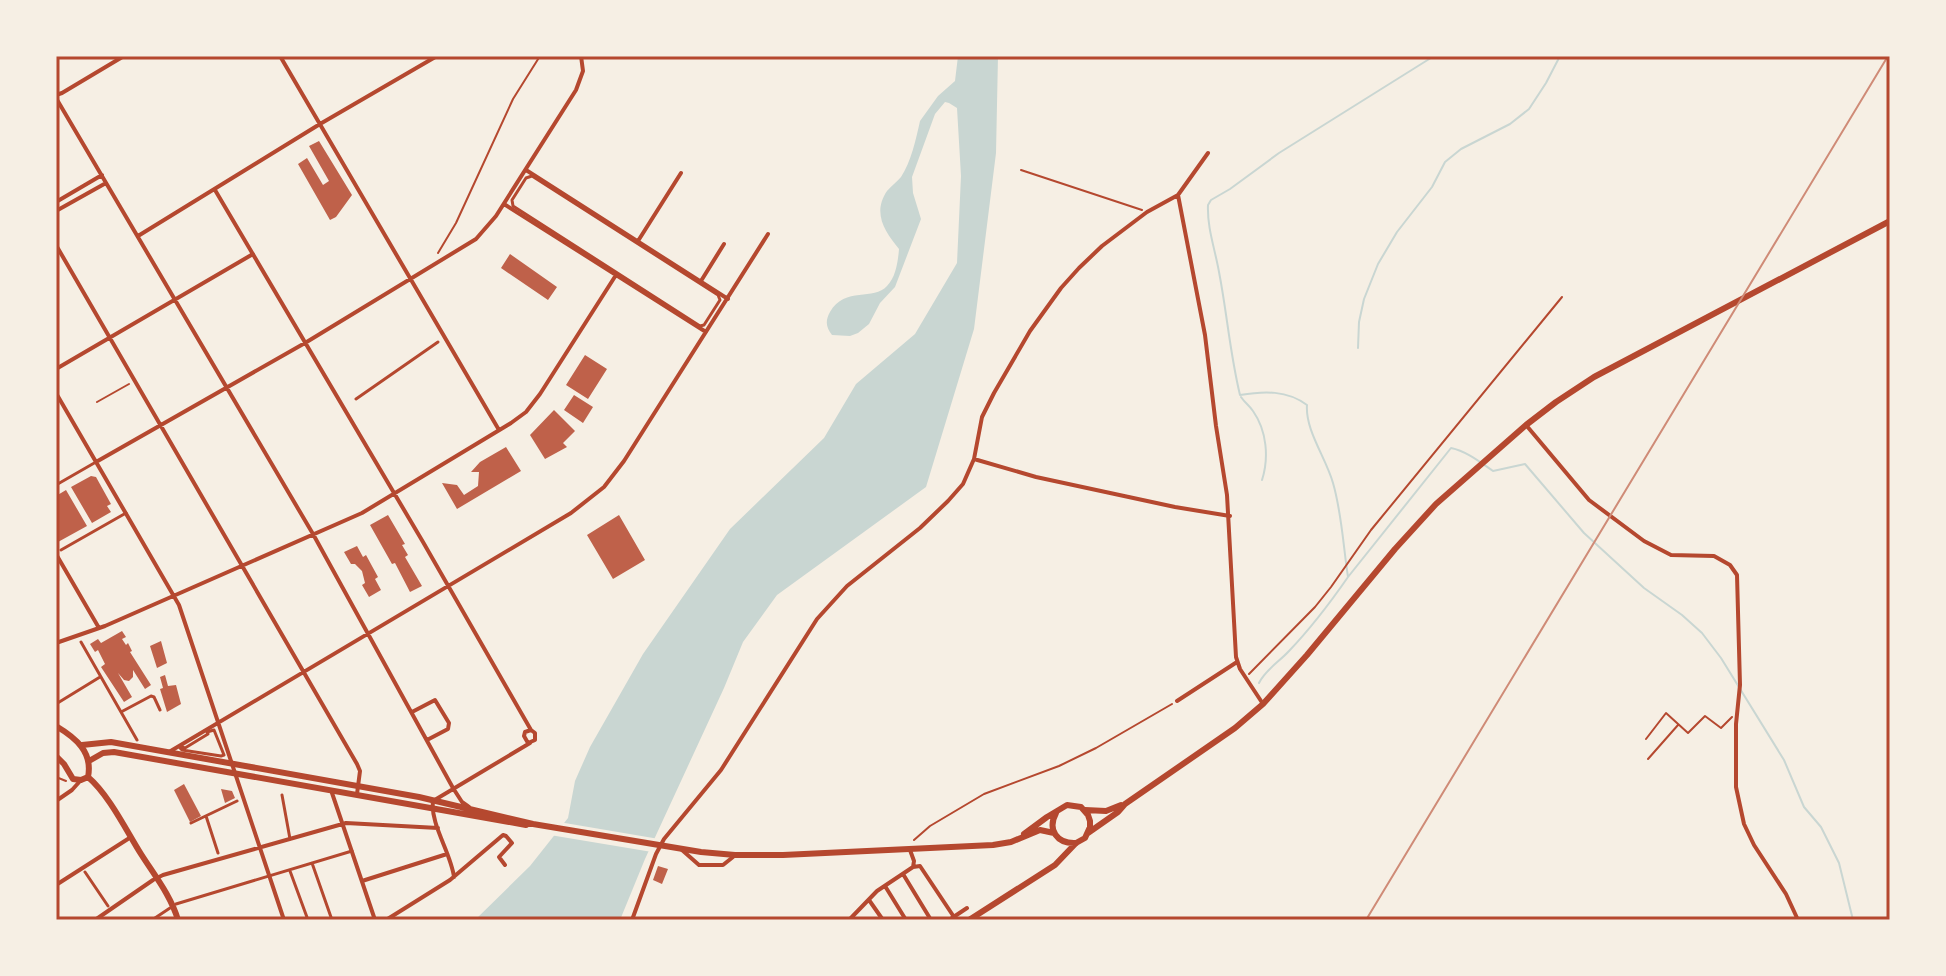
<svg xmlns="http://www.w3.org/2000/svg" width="1946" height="976" font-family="'Work Sans',sans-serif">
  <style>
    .water { fill: #c9d6d2 }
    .pier { fill: #f6efe4 }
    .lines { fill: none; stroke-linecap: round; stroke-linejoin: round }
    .stream { stroke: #c9d6d2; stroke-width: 2 }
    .building { fill: #bf614a }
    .path { stroke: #b5482f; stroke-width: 2 }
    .pedestrian { stroke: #b5482f; stroke-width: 3 }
    .minor { stroke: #b5482f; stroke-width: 4 }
    .secondary { stroke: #b5482f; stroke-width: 6 }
    .rail { stroke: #cf8b77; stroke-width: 2 }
    .neatline { fill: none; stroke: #b5482f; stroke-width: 3 }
  </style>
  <rect width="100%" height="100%" fill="#f6efe4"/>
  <path class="water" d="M958,56H998L996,153L974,329L926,487L777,595L743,642L724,688L645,859L620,920H475L530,866L568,818L575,781L590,747L643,654L730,529L824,438L856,384L915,334L957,263L961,176L957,108L949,103L945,102L935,114L912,177L913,193L921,219L895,287L880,303L869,324L858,333L850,336L832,335C826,327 825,321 830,312C845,286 874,301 887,286C896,277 898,261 899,249C885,232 872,213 887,191C891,186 897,182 901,177C911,162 916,139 920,121L938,96L955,81Z"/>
  <path class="pier" d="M559,822L659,839L652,852L550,835Z"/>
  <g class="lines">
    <path class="stream" d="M1434,56L1279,153L1230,189L1211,200L1208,205C1207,228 1215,249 1219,272C1227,313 1230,354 1240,395C1264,391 1287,390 1307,405C1305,430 1326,458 1333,483C1342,514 1343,545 1348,577L1451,448C1466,451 1480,462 1493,471L1525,464L1584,533L1644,588L1682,615L1702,633L1721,658L1784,760L1804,807L1821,827L1839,863L1853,920
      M1358,348L1359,322L1364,299L1378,264L1397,232L1432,187L1445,162L1461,149L1510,124L1529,109L1546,83L1560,56
      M1241,397C1245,403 1249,405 1253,411C1267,431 1269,458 1262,480
      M1259,683C1265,670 1279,662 1289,651C1311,628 1330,603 1348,577"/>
  </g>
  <path class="building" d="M319,141L352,195L336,217L330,220L298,164L307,158L323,185L329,181L309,146Z
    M510,254L557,287L548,300L501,268Z
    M585,355L607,369L588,399L566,385Z
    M574,395L593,407L583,423L564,410Z
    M554,410L575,431L563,443L567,447L545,459L530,435Z
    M506,447L521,471L457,509L442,483L457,485L464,495L478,486L479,472H471L480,462Z
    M91,476L96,477L111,504L107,506L111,512L92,523L71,487Z
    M66,490L87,526L58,542L56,539V496Z
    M388,515L405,544L402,545L408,555L405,557L422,586L410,592L395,563L392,564L370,525Z
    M619,515L645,560L613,579L587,535Z
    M357,546L363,557L366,555L378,577L375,579L381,590L369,597L362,585L365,583L362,571L355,564H351L344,552Z
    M122,631L126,637L122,639L126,645L128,643L132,651L130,652L151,685L145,689L133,670V677L129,681L124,680L118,673L132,697L124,702L101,667L105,664L98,650L95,652L90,644L98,639L101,643Z
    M161,641L167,663L157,668L150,646Z
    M165,675L168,686L176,685L181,704L167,712L160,689L163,688L160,677Z
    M184,784L201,816L190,822L174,790Z
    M221,789L232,791L235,798L225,803Z
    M658,866L668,869L662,884L653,880Z"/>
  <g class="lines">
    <path class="path" d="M1021,170L1142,210
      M438,253L456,223L513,99L540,56
      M97,402L129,384
      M1249,674L1315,607L1331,587L1371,530L1562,297
      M1646,739L1666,713L1688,733L1705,716L1721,728L1732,717
      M1648,759L1678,725
      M56,777L66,781
      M914,840L930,826L984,794L1059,766L1096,748L1172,704"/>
    <path class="pedestrian" d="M532,176L718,295L720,300L704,325L700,326L513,206L512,200L526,178Z
      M356,399L438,342
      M56,485L96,462
      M61,550L126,513
      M81,642L137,740
      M56,704L100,677
      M121,712L151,696L154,697L160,710
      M214,730L224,755L221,756L182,750L180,748L183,747L185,748L208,734L207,732Z
      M282,795L290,839
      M206,816L218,853
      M191,823L237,801
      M312,863L332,920
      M290,871L308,920
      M85,872L108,906
      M176,904L352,851
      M152,920L170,908"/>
    <path class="minor" d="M280,56L499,430
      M56,95L62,93L124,56
      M56,98L313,534L453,788L462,802L469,807
      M526,170L728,299
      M215,190L423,542L531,730L535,733V740L528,743L524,736L525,732L531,730
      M1178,195L1205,335L1216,426L1227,495L1236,657L1240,669L1263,704
      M56,202L102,175
      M504,204L706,332
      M56,211L106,183
      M138,236L320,124L437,56
      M638,241L681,173
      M56,245L357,764L360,771L357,794
      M701,281L724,244
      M56,369L253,254
      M56,393L179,605L284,920
      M1526,425L1589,500L1644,541L1671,555L1714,556L1730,565L1737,575L1740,685L1736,724V787L1744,824L1754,845L1786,894L1798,920
      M974,459L1036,477L1175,507L1230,516
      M96,462L305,343L476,239L496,216L576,90L583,71L581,56
      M56,554L99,628
      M56,643L105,626L362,513L511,423L526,412L540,394L616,275
      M1177,701L1237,662
      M412,712L435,700L449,723L448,729L427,740
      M169,752L571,513L604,487L624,461L768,234
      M331,790L375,920
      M56,801L72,790L81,780
      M682,850L699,865H723L733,857
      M910,850L914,861L913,867
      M913,867L920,866L954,917
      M903,874L931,920
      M454,877C451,853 430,824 433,801L530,743
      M362,881L447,854
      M56,885L131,837
      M885,886L906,920
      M869,900L883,920
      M95,920L153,880L163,875L346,823L438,828
      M386,920L450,880L503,835L506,836L512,843L499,857L505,865
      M632,920L656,854L664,839L721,770L817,619L847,586L920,528L948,501L963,484L974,459L982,417L994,393L1030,331L1061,288L1079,268L1102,246L1147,212L1178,195L1208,153
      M849,920L877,891L913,867
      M949,920L967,908"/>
    <path class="secondary" d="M56,726C76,738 93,752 88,777
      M82,745L111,742L419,797L533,824L701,852L735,855H783L993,845L1011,842L1040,830L1054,833
      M56,756L64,764L73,779L81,780L88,777
      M89,761L103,753L114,752L526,825
      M88,777C109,795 126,830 141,854C155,876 171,896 178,920
      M1085,810L1106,811L1121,805
      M1056,813C1047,830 1057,844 1076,843
      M1088,833L1118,812L1125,804L1235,728L1263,704L1307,655L1395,549L1436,504L1526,425L1556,402L1594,377L1890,221
      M969,920L1055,865L1076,843L1085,838L1090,827V821L1088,815L1081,807L1067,805L1047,817L1024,834"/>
    <path class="rail" d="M1366,920L1888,56"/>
  </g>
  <rect width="1946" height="976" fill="none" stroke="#f6efe4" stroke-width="116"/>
  <rect x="58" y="58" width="1830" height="860" class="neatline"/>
</svg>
